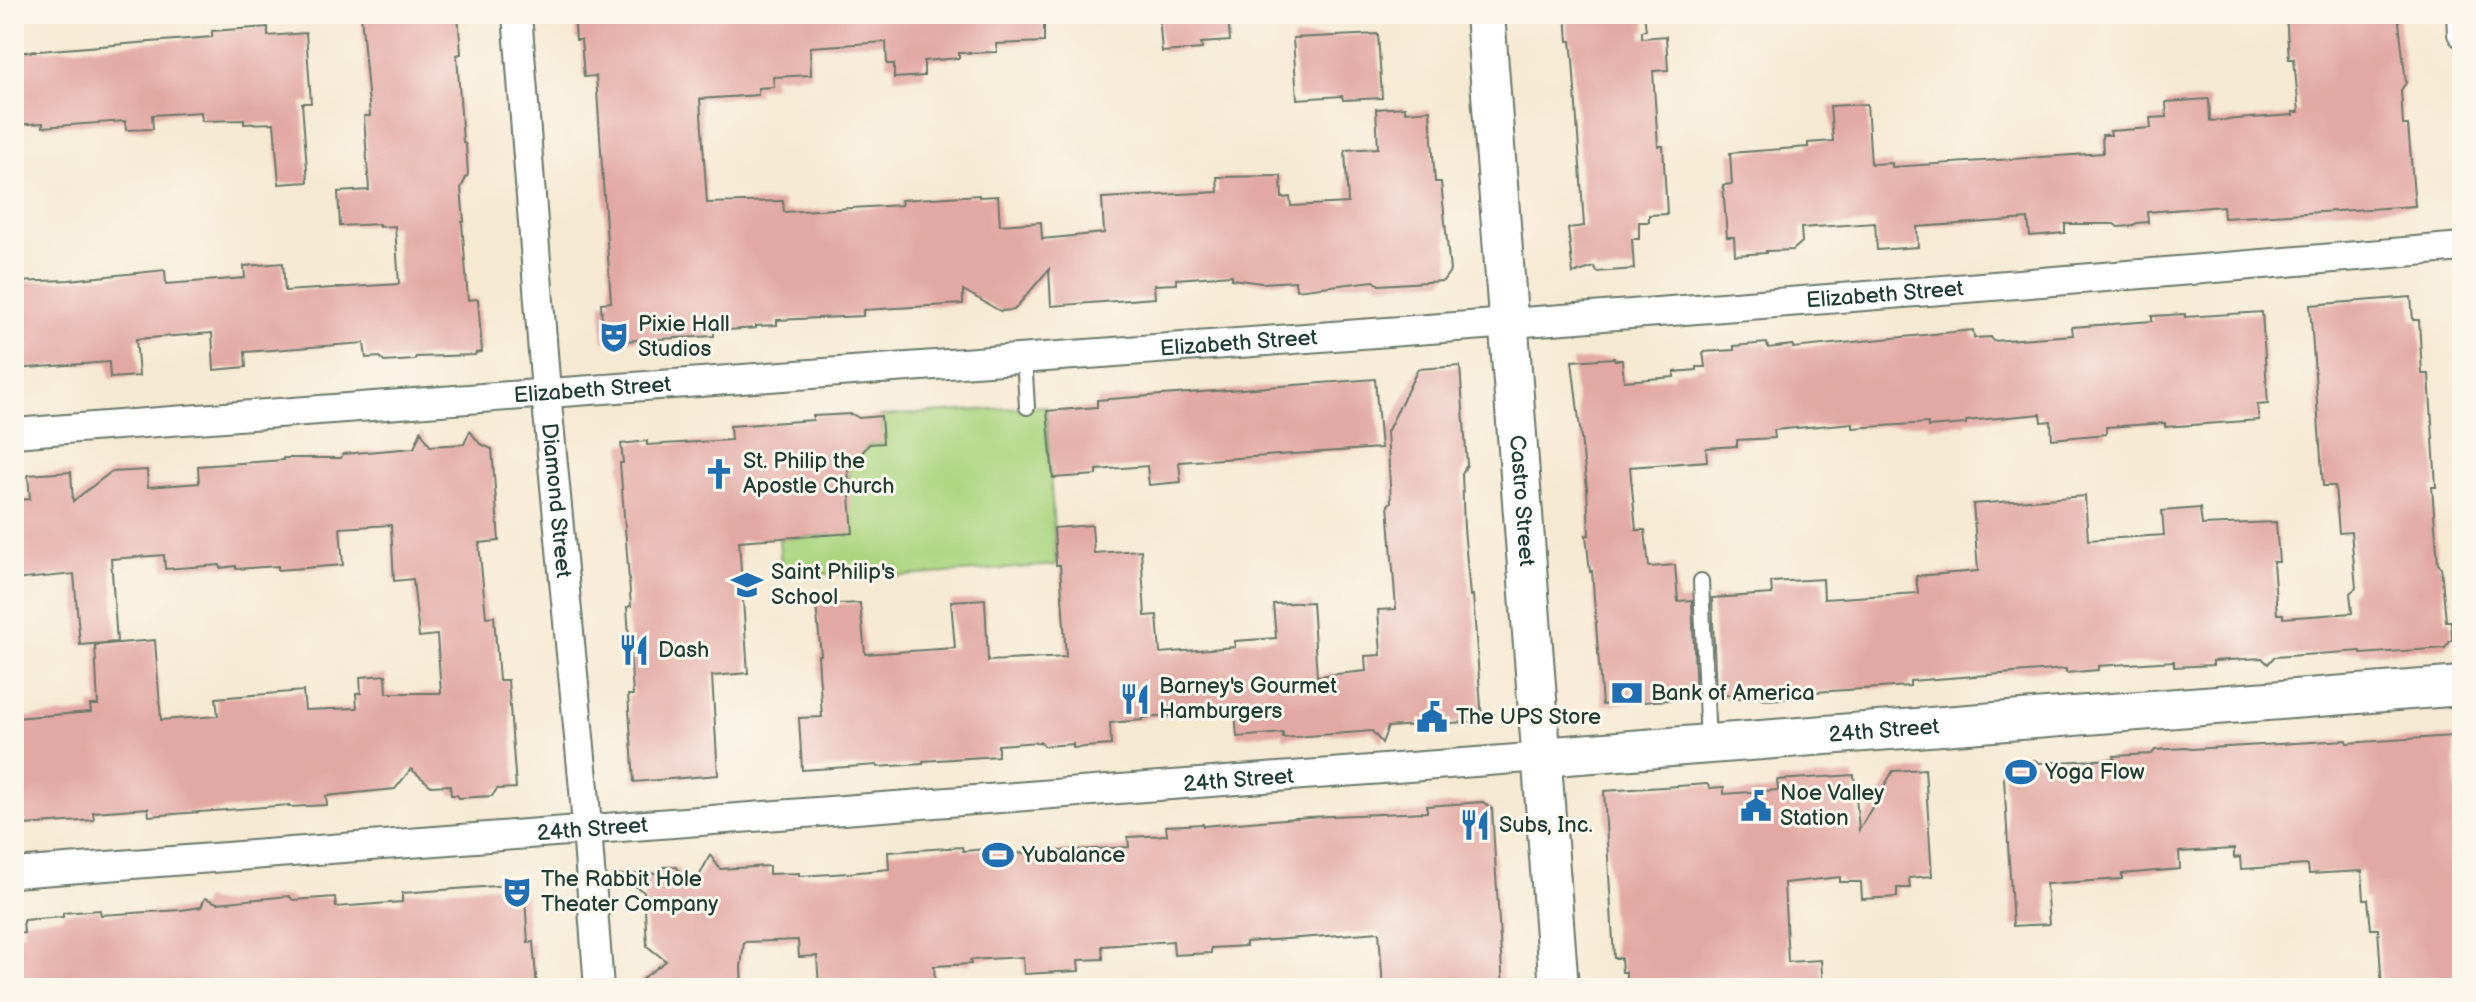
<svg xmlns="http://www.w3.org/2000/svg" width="2476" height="1002" font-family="'Balsamiq Sans',sans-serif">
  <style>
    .green { fill: #abd580; stroke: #65895a; stroke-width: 2 }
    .building { fill: #e2a8a3 }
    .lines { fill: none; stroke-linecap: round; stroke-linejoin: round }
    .lane-casing { stroke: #6a796b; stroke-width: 18 }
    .street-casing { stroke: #6a796b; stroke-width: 32 }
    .secondary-casing { stroke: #6a796b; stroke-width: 42 }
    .lane { stroke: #fff; stroke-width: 14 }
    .street { stroke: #fff; stroke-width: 28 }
    .secondary { stroke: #fff; stroke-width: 38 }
    .labels { text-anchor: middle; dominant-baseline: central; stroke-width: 6; stroke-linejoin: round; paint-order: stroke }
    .street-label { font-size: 22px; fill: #1f3d34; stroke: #fbf7ec }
    .poi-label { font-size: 22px; fill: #1f3d34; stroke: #fbf7ec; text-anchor: start }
  </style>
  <rect width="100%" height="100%" fill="#fbf7ec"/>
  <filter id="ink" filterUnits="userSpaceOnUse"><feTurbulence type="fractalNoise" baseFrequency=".0125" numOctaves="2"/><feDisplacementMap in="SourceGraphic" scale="16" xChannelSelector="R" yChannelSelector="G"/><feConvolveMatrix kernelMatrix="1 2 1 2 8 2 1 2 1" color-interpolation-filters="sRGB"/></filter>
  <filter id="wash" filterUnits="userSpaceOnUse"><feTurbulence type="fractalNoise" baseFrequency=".006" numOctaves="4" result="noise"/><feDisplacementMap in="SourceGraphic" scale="32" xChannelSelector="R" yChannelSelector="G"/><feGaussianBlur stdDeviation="1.8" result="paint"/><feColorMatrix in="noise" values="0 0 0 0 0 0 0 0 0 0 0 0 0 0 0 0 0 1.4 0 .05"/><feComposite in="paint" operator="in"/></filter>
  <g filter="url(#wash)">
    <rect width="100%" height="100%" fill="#f5e9d2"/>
    <path class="green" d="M1046,406L1056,565L890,577L889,570L782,577L779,539L831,535L828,483L849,481L847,458L859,457L869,444L882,443L881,416Z"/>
    <g id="blocks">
      <path class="building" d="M361,14H458L461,54L457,55L463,142L466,145L468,174L461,188L464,222H462L468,300L478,299L482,352L476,353L475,355L416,357L414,360L384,362L380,357L366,358L364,343L245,352L246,367L214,370L212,333L136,339L139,376L110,378L109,362L14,369V282L69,280L165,270L166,284L245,278L244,266L283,263L285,291L399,284L395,226L379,227V224L340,226L338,192L369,190L364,116H370Z
        M574,14H1044V42L996,44L997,52L959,53V58L924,61V76L894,78V64H887L886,42L810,47L811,75L773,77L774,87L758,88V95L700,99L707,203L783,201L784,212L902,205L901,200L979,195V197L998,196L1000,225L1041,222L1042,239L1104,233L1102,198L1218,192L1217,177L1281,176L1282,198L1290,197L1291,206L1348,203L1345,150L1378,148L1376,109L1405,107V112L1430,110L1435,182H1441L1450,271L1443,281L1379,285L1374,281L1296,290L1295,281L1262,283L1232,279V275L1176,279L1177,284L1154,285L1155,298L1051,306L1049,269L1014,310L1000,311L963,290V304L863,310V316L777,320V325L756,326V328L714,331V336L603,342L601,303L611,302L596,76L584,77L581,40H576Z
        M1159,14H1228L1230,41L1201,43L1202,49L1162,52Z
        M1566,14H1644L1646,30L1642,31V38L1666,36L1668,70L1653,71L1658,146H1663L1667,214L1649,215V222H1639V239H1632L1634,269L1597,272L1594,267L1573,274L1568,228L1584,226L1573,60L1571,41H1568Z
        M2286,14H2398L2406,83L2401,90L2403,125H2408L2415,206L2224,218L2223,206L2147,212L2148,222L2137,223L2131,226L2118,227L2114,224H2065V233L2030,236L2028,219L1917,227L1918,247L1877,250L1875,223L1801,228L1802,242L1793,250L1766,251V253L1735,255L1734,237H1727L1723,185L1732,184L1730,153L1808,147V143L1833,141L1830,106L1867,104L1871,164L1892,163V167L2103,153L2102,135H2111L2110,131L2151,128L2150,118L2167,117L2166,102L2209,99L2210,121L2293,115V112H2299L2294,59H2289Z
        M268,27V36L306,33L311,103H302L308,182L279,184L274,123L244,124V120L202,121L201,112L152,115L153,129L126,130L125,121L43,127V123L14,125V53L212,37V31Z
        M1378,34L1382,98L1343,100L1342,96L1297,99L1293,38Z
        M2411,297L2413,320H2419L2422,374H2429L2436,487H2432L2438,564L2441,567L2446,621H2451L2452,639L2445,648L2361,654V651L2274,657L2268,664L2262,658L2213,661V665L2174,667V661L2098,666V670L2066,673V669L1910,681V686L1799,693L1795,698L1764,700L1760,696L1730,699V695L1716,696L1712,598L1772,594L1771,582L1823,579L1824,599L1918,593L1916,576L1978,571L1973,504L2085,496L2088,540L2164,535L2162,511L2200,508L2202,525L2276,522L2279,562H2273L2277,614H2283V618L2352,613L2350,593L2356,588L2351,532L2339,533L2335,486H2323L2310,305Z
        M2262,312L2268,404L2257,405L2259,420L2165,427V423L2106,427V434L2052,439L2051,421L2042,422L2041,414L1966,421V424L1928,427V423L1853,428V423L1774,430L1775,438L1737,440V446L1706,448L1707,461L1630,467L1636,530H1645L1649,567L1675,565L1678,601L1692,600L1696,698L1602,705L1592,571L1590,572L1586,535H1589L1587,488L1572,361L1614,358L1615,360H1622L1624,381L1674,377V372L1697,370V367H1705L1703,352L1734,350V346L1767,343L1768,348L1793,345V348L1973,330L1974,338L1991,337L1993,341L2073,335L2072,327L2152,321V316L2185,314V317Z
        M1460,366L1467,465L1462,473L1464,528L1470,596L1473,595L1482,721L1388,727L1382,743L1372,731L1283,738V733L1237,737L1235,712L1142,718V720L1110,723L1111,745L1073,748V744L1045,746L1040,742L998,745V756L923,761V764L877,767V765L802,770L799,718L822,717L818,655H821L816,605L860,603L865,654L955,648L951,601L985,599L988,661L1066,657L1060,565H1056L1054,528L1092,525L1094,553L1141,550L1145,616L1157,615L1160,653L1235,647V641L1276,638L1273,604L1312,602L1317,676L1366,671L1365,656L1381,655L1378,610L1396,609L1388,505L1391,502L1387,432L1418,369Z
        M1375,379L1381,448L1179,462L1181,482L1149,485L1147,466L1097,470V475L1053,478L1047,411L1097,407V400Z
        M852,414L859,418L881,416L883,443L869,444L848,470L853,533L739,541L748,673L712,676L718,775L634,782L628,695H633L627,607L631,606L620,463H623L621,444L647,441V445L731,440L730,426L813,420V416Z
        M421,431L430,446L464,444L470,431L480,444L492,449L499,541L479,543L486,617L494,616L499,680H508L516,788L497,789L492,796L459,798L457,795H451L450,785L431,786L411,769L395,789L326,796L327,805L289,807V805L149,816L148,808L93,812L94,820L24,825V819L15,820L14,718L91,712L90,705H98L95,645L155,640L161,720L218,716L216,698L303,691L305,710L357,708L356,693H361L360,677L386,675L387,693H441L437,635L419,637L413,579L394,581L391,525L340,528L343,565L278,570V566L236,569V566L220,568V565L165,569L164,555L111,559L117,642L80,645L74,574L14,580V500L30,499L28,475L71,472L73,501L111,472L147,470L148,487L199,483L198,466L283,460V458H341L343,454L414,448Z
        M2453,736L2457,797H2462V988H2382L2378,929H2371L2368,899H2364L2362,871L2309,874L2308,865L2241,869L2240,857L2234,858V849L2179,852L2180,869L2122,874V879L2046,884L2049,924L2013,926L2003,762L2035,760L2039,763L2115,759L2114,756L2152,754L2155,750L2186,748L2191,749L2347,740V743Z
        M1925,769L1932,876L1909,878L1910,888H1897V897L1862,899L1861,882H1840V877L1784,883L1788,962L1821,960L1823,988H1626V972H1622L1621,958H1614L1604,791L1707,784L1710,788L1724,787V794L1778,790L1777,780L1854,775L1859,830L1893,771Z
        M1483,802L1492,809L1503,988L1383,987L1379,932L1246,942V946L1211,948V953L1174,955L1173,941L1102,946L1103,959L1078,960L1079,971L1024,974L1023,957L970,960L971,964L934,966L935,983L872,988H819L817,956L799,957L798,940L744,942L741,967L742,988H630L666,961L647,946L644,892L618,875L659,873L664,867H676L694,886L710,855L720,869L769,866V874L799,873V876L849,873L889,869L888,852L962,847L963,851L1009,847L1010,854L1129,847L1128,837L1167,835L1166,826L1203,824V826L1308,817L1427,812V806Z
        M524,884L528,943L533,942L537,988H14V934L24,933L23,920L63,917V913L100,910L101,915L181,910L201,907L205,898L217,903L289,896L293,900L335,897L336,907L363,905L402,902V893Z"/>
    </g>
  </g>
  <g filter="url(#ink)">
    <use href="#blocks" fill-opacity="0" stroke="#6a796b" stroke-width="2"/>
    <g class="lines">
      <defs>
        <path id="lane" d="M1024,358L1027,407
          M1701,581L1708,744"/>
        <g id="street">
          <path id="s1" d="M517,14L546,392L584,789L599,988"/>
          <path d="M2461,14L2462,33"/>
          <path id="s2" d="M14,433C830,370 1647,318 2462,247"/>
          <path id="s3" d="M14,873L1541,757"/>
        </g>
        <g id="secondary">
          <path id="s4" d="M1485,14L1559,988"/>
          <path id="s5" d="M1541,757L2462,686"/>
        </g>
      </defs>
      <use href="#lane" class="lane-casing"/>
      <use href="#street" class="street-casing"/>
      <use href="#secondary" class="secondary-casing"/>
      <use href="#lane" class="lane"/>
      <use href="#street" class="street"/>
      <use href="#secondary" class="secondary"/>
    </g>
  </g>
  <defs>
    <symbol id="theatre-bare" viewBox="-9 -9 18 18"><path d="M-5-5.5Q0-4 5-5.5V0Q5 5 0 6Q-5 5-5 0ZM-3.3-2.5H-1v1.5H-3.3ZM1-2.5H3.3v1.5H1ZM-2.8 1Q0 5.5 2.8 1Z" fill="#1f6fb2" stroke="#fbf7ec" stroke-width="2.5" paint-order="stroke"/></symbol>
    <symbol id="church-bare" viewBox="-9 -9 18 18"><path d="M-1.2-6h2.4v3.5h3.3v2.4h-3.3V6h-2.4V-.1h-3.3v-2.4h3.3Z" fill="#1f6fb2" stroke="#fbf7ec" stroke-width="2.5" paint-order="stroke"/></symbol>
    <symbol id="school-bare" viewBox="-9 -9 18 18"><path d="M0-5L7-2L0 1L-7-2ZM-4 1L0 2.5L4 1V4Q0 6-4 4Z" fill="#1f6fb2" stroke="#fbf7ec" stroke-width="2.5" paint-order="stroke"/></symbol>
    <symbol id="restaurant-bare" viewBox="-9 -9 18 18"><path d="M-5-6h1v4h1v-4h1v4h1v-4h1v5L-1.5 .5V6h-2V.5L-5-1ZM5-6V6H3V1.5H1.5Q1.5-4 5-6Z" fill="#1f6fb2" stroke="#fbf7ec" stroke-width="2.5" paint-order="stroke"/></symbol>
    <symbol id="bank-bare" viewBox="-9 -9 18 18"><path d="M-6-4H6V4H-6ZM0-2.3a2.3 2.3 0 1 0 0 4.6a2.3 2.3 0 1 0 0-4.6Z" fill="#1f6fb2" stroke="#fbf7ec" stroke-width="2.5" paint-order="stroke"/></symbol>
    <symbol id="civic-bare" viewBox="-9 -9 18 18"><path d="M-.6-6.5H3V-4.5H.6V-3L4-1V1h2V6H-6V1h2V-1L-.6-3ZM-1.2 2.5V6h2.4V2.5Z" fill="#1f6fb2" stroke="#fbf7ec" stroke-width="2.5" paint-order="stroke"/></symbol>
    <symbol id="stadium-bare" viewBox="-9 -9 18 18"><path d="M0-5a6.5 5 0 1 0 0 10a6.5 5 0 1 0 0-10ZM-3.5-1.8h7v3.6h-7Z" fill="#1f6fb2" stroke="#fbf7ec" stroke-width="2.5" paint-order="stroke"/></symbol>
  </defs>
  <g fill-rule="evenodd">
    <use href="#theatre-bare" x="592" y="315" width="44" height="44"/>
    <use href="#church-bare" x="697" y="452" width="44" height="44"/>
    <use href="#school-bare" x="725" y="563" width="44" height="44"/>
    <use href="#restaurant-bare" x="612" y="628" width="44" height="44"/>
    <use href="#bank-bare" x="1605" y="671" width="44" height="44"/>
    <use href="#restaurant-bare" x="1113" y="677" width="44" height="44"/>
    <use href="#civic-bare" x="1410" y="695" width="44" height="44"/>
    <use href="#stadium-bare" x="1999" y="750" width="44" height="44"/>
    <use href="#civic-bare" x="1734" y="784" width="44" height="44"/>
    <use href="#restaurant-bare" x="1453" y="803" width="44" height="44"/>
    <use href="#stadium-bare" x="976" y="833" width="44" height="44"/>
    <use href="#theatre-bare" x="495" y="870" width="44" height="44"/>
  </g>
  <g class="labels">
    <g class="street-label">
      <text stroke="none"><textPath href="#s2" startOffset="1876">Elizabeth Street</textPath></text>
      <text stroke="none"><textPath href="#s2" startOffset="1228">Elizabeth Street</textPath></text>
      <text stroke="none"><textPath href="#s2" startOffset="580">Elizabeth Street</textPath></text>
      <text stroke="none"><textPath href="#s1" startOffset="488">Diamond Street</textPath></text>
      <text stroke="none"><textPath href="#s4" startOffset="488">Castro Street</textPath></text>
      <text stroke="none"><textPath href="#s5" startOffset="344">24th Street</textPath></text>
      <text stroke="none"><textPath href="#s3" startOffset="1228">24th Street</textPath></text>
      <text stroke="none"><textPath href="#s3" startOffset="580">24th Street</textPath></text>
    </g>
    <g class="poi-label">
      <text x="638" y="324">Pixie Hall<tspan x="638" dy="25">Studios</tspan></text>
      <text x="743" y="461">St. Philip the<tspan x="743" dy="25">Apostle Church</tspan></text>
      <text x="771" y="572">Saint Philip's<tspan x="771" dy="25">School</tspan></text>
      <text x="658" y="650">Dash</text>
      <text x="1159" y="686">Barney's Gourmet<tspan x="1159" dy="25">Hamburgers</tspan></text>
      <text x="1651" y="693">Bank of America</text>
      <text x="1456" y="717">The UPS Store</text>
      <text x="2045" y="772">Yoga Flow</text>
      <text x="1780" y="793">Noe Valley<tspan x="1780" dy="25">Station</tspan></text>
      <text x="1499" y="825">Subs, Inc.</text>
      <text x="1022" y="855">Yubalance</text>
      <text x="541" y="879">The Rabbit Hole<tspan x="541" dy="25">Theater Company</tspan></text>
    </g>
  </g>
  <rect width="2476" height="1002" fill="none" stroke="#fbf7ec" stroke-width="48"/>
</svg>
